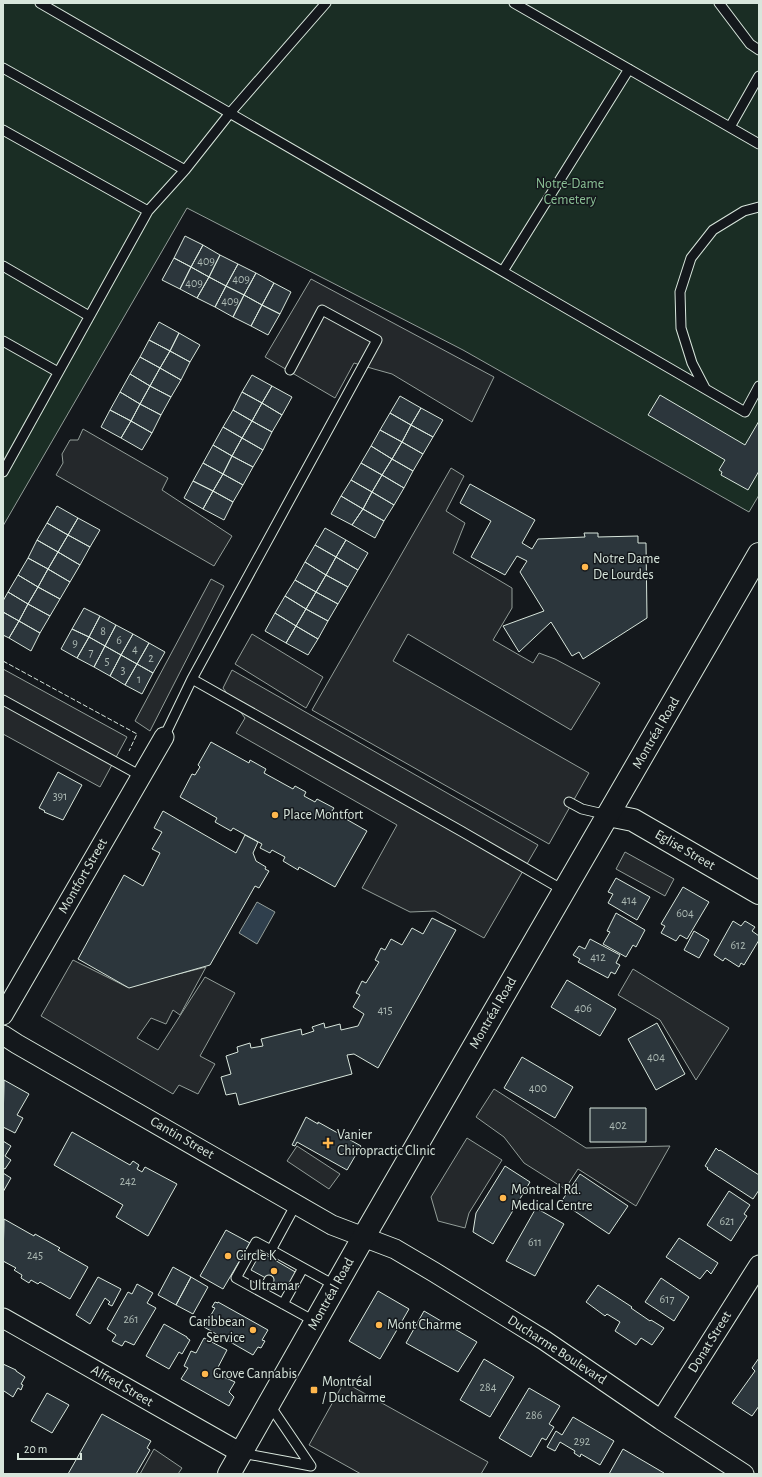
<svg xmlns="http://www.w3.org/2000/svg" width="762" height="1477" font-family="'Alegreya Sans',sans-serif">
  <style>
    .green { fill: #1a2d24; stroke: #939e99 }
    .parking { fill: #24282b; stroke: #939e99 }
    .water { fill: #2f3f4d; stroke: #939e99 }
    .building { fill: #2c363c; stroke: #d8e6dc }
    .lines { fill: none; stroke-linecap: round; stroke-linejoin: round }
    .lane-casing { stroke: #d8e6dc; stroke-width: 11 }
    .street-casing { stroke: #d8e6dc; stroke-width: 21 }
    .secondary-casing { stroke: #d8e6dc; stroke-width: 24 }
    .primary-casing { stroke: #d8e6dc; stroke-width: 24 }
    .lane { stroke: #14181c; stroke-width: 9 }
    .street { stroke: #14181c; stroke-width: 19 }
    .secondary { stroke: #14181c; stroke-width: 22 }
    .primary { stroke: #14181c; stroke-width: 22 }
    .fence { stroke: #d8e6dc; stroke-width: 1; stroke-dasharray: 5 2; stroke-linecap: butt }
    .poi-dot { fill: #ffb74d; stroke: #14181c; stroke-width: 1.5 }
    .labels { text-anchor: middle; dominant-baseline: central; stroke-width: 3; stroke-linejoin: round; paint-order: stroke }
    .number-label { font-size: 12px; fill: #adbab4 }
    .park-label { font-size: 14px; fill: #8ac095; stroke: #14181c }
    .poi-label { font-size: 14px; fill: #d8e6dc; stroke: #14181c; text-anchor: start }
    .street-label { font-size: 14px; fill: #d8e6dc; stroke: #14181c }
  </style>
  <rect width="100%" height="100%" fill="#14181c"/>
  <path class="green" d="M3,3H759V495L749,512L463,350L187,208L3,526Z"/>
  <path class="parking" d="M311,279L494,377L472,422L392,374L374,369L354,363L335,398L265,357Z
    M83,429L168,478L162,490L232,536L214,566L56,475L63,463L62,454L70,440H78Z
    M451,468L464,476L446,511L465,523L453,553L512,588V608L493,640L533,663L539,653L555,659L600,683L571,730L408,634L393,661L589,773L549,844L312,710Z
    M211,579L224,586L150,731L135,721Z
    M252,634L323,677L306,708L235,664Z
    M3,669L127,737L100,787L3,734Z
    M232,670L538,845L484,938L435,911L410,912L362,888L397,825L236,733L245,718L223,688Z
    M625,852L674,879L665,896L616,869Z
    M73,960L127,987L206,967L180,1015L173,1010L166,1024L151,1018L137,1038L158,1050L205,977L235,993L200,1056L215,1064L198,1094L179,1085L173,1094L41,1016Z
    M633,969L729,1028L696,1080L660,1020L618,995Z
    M494,1089L586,1148L670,1146L636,1206L578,1169L565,1189L524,1163L504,1137L476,1117Z
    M467,1138L502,1160L469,1213L465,1228L438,1221L431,1197Z
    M297,1146L340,1174L329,1189L287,1161Z
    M344,1382L488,1462L481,1474H361L309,1445Z
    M154,1449L182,1468L178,1474H140Z"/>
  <path class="water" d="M257,902L275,912L257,944L239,933Z"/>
  <path class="building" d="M185,236L203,245L191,267L174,258Z
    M203,245L220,255L209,277L191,267Z
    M220,255L238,264L226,286L209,277Z
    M174,258L191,267L180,289L162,280Z
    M238,264L256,273L244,295L226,286Z
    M191,267L209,277L197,298L180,289Z
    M256,273L274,283L262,305L244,295Z
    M209,277L226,286L215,307L197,298Z
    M274,283L291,292L280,314L262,305Z
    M226,286L244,295L233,317L215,307Z
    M244,295L262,305L251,326L233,317Z
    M262,305L280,314L268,335L251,326Z
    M159,322L179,333L170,351L149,340Z
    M179,333L200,345L190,362L170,351Z
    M149,340L170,351L160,368L140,357Z
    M170,351L190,362L181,380L160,368Z
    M140,357L160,368L150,386L130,374Z
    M160,368L181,380L171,397L150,386Z
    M130,374L150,386L140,404L120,392Z
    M252,375L272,386L262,403L242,392Z
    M150,386L171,397L161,415L140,404Z
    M272,386L292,397L282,415L262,403Z
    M120,392L140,404L131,421L110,410Z
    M242,392L262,403L252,421L233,410Z
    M660,395L745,445L759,421V471L748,490L721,475L722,472L719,470L725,460L648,415Z
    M400,396L421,408L411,425L390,413Z
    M262,403L282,415L272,432L252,421Z
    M140,404L161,415L152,433L131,421Z
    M421,408L443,420L433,437L411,425Z
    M110,410L131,421L121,438L101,427Z
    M233,410L252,421L242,438L223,427Z
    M390,413L411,425L402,442L380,430Z
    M131,421L152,433L142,450L121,438Z
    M252,421L272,432L263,450L242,438Z
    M411,425L433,437L423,454L402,442Z
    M223,427L242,438L232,456L213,445Z
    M380,430L402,442L392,459L371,446Z
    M242,438L263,450L253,467L232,456Z
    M402,442L423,454L413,471L392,459Z
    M213,445L232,456L223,474L203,463Z
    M371,446L392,459L382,475L361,463Z
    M232,456L253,467L243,485L223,474Z
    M392,459L413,471L404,488L382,475Z
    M203,463L223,474L213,491L193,481Z
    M361,463L382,475L372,492L351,480Z
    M223,474L243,485L233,502L213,491Z
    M382,475L404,488L394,505L372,492Z
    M351,480L372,492L363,509L341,496Z
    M193,481L213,491L203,509L184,498Z
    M470,484L535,520L522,543L532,549L538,539L585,537L584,533H598V537L638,536V543H646L647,618L583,659L579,652L572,656L551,622L519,652L503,626L544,611L520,572L527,561L517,556L505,575L471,557L491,521L460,503Z
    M213,491L233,502L224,520L203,509Z
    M372,492L394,505L384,521L363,509Z
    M341,496L363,509L352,525L331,514Z
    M57,506L78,518L68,535L47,523Z
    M363,509L384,521L375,538L352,525Z
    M78,518L100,530L90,547L68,535Z
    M47,523L68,535L58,552L37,540Z
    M325,528L346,540L336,557L315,545Z
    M68,535L90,547L80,565L58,552Z
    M37,540L58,552L48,569L28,558Z
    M346,540L368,553L358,570L336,557Z
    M315,545L336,557L326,575L305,562Z
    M58,552L80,565L70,582L48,569Z
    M336,557L358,570L348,587L326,575Z
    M28,558L48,569L38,587L18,575Z
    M305,562L326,575L316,592L295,580Z
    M48,569L70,582L60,599L38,587Z
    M18,575L38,587L28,604L8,592Z
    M326,575L348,587L338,604L316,592Z
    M295,580L316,592L306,609L285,596Z
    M38,587L60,599L50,616L28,604Z
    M8,592L28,604L19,621L3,612V601Z
    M316,592L338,604L328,621L306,609Z
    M285,596L306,609L296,626L275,613Z
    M28,604L50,616L40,633L19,621Z
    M84,608L100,616L89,637L72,629Z
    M306,609L328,621L318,639L296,626Z
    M3,612L19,621L9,638L3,635Z
    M275,613L296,626L286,643L265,631Z
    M100,616L116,625L105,646L89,637Z
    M19,621L40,633L31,651L9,638Z
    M116,625L133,634L121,655L105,646Z
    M296,626L318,639L308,655L286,643Z
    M72,629L89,637L77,658L61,649Z
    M133,634L149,643L137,664L121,655Z
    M89,637L105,646L94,667L77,658Z
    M149,643L165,652L153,673L137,664Z
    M105,646L121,655L110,676L94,667Z
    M121,655L137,664L125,685L110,676Z
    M137,664L153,673L142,694L125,685Z
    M211,742L249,763L250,760L266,769L264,773L293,789L295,786L306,792L304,796L315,802L317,799L334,808L332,811L367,831L335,887L299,867L298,870L283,861L285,857L272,850L270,853L260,848L262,844L233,828L231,831L215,822L217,818L180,797L192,774L195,775L200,767L198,765Z
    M58,772L82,785L63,820L44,812L45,811L39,808Z
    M163,811L236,853L245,835L258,842L253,853L256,861L266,867L265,869L269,871L259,888L255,886L210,965L129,988L78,959L124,875L143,886L160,853L152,849L162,832L154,828Z
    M616,878L650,897L637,920L608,903L613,894L608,892Z
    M683,887L709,902L687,939L680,935L676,941L661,933L665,926L661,924Z
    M616,913L645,930L636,947L633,945L626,957L603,944L610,932L607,931Z
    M432,918L456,930L378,1068L354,1054L347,1055L352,1074L239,1105L236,1093L226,1095L221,1077L231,1074L226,1056L238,1052L237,1047L250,1043L251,1048L263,1046L261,1039L301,1029L302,1035L314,1031L312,1027L324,1023L325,1028L340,1024L341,1030L358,1026L364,1014L353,1007L360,995L356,993L362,981L366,983L379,962L375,960L381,948L385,950L391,939L402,945L412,928L423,934Z
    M733,921L741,926L745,921L755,927L752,931L759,936V940L744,965L741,963L739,967L725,958L723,961L714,955Z
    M694,931L709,940L699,958L684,950Z
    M590,939L620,955L616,963L620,965L615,974L611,972L608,978L578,962L580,959L573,955L579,946L585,949Z
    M567,980L616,1009L600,1036L551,1007Z
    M657,1023L685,1074L656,1090L628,1039Z
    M522,1057L573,1087L555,1118L504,1088Z
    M4,1080L29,1094L17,1115L23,1118L15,1133L3,1127Z
    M590,1108H646V1142H590Z
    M306,1117L318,1124V1122L361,1146L347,1170L297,1142L295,1146L292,1145Z
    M72,1132L130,1165L133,1161L139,1165L137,1169L142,1172L145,1167L177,1184L148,1236L116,1217L123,1205L54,1165Z
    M3,1141L11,1146L5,1156L11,1160L5,1169L3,1168Z
    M716,1148L719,1151L720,1150L759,1175V1190L753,1199L707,1169L708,1168L705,1166Z
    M505,1166L530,1182L493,1244L473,1232L476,1213Z
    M3,1173L11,1178L3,1192Z
    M580,1174L628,1206L609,1234L561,1202Z
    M729,1191L750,1205L744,1214L747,1216L731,1241L707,1225Z
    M536,1208L564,1224L535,1276L506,1261Z
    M4,1219L34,1236L35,1234L60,1248L58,1250L88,1267L70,1299L40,1282L38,1284L31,1280L29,1283L21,1278L22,1275L14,1270L16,1268L3,1261Z
    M226,1230L250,1243L223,1289L200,1276Z
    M679,1238L718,1263L711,1274L707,1270L700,1279L666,1257Z
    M261,1252L297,1273L288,1290L251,1270Z
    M173,1267L191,1277L176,1305L158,1295Z
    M98,1277L121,1289L112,1306L108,1304L110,1302L105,1298L90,1324L76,1315Z
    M191,1277L208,1287L193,1314L176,1305Z
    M661,1278L689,1297L674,1321L645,1302Z
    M137,1284L153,1293L147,1303L156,1308L134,1345L125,1341L122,1346L112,1341L116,1335L107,1329L128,1292L132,1294Z
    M598,1285L632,1307L631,1308L650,1321L651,1320L664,1328L652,1345L641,1338L636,1345L615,1331L620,1322L607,1314L605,1316L586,1302Z
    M378,1291L409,1309L380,1359L349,1341Z
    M215,1302L218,1303V1302L268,1330L262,1340L265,1341L261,1348L258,1347L253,1355L204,1327L215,1308L212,1307Z
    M424,1311L477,1342L458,1372L406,1343Z
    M164,1324L187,1337V1338L190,1340L182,1354L179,1352L169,1369L146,1356Z
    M204,1338L227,1350L215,1373L235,1382L229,1392L234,1397L229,1406L181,1379L188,1368L184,1366L191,1351L196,1353Z
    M759,1358V1406L752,1416L732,1403L755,1371L752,1368Z
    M484,1359L514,1377L490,1417L460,1400Z
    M3,1364L16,1370V1371L25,1377L21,1384L23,1385L21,1390L18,1388L13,1397L4,1391L3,1392Z
    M529,1388L560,1406L549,1424L554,1427L546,1440L542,1438L531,1457L499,1438Z
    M47,1393L69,1405L52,1433L31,1421Z
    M102,1414L151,1441L147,1448L150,1450L136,1474H68Z
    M573,1417L614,1441L600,1465L581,1454L580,1457L574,1453L575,1451L560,1442L555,1451L547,1447L556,1431L562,1435Z
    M623,1449L664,1473V1474H609Z"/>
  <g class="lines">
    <defs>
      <path id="lane" d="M40,3L745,412L759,386
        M514,3L759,144
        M719,3L750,44L759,50
        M3,68L185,170
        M730,127L759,76
        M3,130L148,211
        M3,266L89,316
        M503,271L629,69
        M3,341L58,372
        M705,388L692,363L681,328L680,292L691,258L713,230L744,211L759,207
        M3,472L148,211L185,170L230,113L326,3
        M192,679L377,340L322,310L290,370
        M3,700L141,776
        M164,737L192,679L461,831L563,890
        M569,802L582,809L608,815
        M296,1204L271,1250L256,1242L236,1278L316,1322
        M271,1250L336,1286
        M263,1292L269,1280
        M283,1304L303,1268
        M269,1404L311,1466
        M242,1453L311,1466"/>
      <path id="street" d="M3,1015L164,737
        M3,1035L17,1044L332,1225L395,1249L434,1272L544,1340L661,1420L744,1474
        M3,1318L241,1453
        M661,1420L759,1265"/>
      <path id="secondary" d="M608,815L633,820L759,893"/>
      <path id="primary" d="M229,1474L363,1238L759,554"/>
    </defs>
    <use href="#lane" class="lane-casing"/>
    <use href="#street" class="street-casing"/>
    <use href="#secondary" class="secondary-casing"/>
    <use href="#primary" class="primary-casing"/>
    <use href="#lane" class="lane"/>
    <use href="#street" class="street"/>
    <use href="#secondary" class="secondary"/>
    <use href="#primary" class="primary"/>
    <path class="fence" d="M3,661L137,734L129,751"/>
  </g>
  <g class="poi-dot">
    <circle cx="585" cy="567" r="4"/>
    <circle cx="275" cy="815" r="4"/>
    <path d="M326 1137h4v4h4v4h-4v4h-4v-4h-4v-4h4z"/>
    <circle cx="503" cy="1198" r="4"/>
    <circle cx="228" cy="1256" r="4"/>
    <circle cx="274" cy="1271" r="4"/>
    <circle cx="379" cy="1325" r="4"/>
    <circle cx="253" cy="1330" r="4"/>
    <circle cx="205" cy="1374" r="4"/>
    <rect x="310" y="1386" width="8" height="8" rx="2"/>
  </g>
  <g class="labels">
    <g class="number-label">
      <text x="206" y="261">409</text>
      <text x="241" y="279">409</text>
      <text x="194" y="283">409</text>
      <text x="230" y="301">409</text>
      <text x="103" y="631">8</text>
      <text x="119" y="640">6</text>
      <text x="75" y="643">9</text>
      <text x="135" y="649">4</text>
      <text x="91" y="652">7</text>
      <text x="151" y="658">2</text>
      <text x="107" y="661">5</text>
      <text x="123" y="670">3</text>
      <text x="139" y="679">1</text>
      <text x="60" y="796">391</text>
      <text x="629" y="900">414</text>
      <text x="685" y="913">604</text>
      <text x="738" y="945">612</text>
      <text x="598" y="957">412</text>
      <text x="583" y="1008">406</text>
      <text x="385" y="1010">415</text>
      <text x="656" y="1057">404</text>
      <text x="538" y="1088">400</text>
      <text x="618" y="1125">402</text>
      <text x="128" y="1181">242</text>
      <text x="727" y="1221">621</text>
      <text x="535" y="1242">611</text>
      <text x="35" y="1255">245</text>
      <text x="667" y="1299">617</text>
      <text x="131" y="1319">261</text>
      <text x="488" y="1387">284</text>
      <text x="534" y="1415">286</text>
      <text x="582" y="1441">292</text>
    </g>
    <g class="park-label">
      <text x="570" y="184">Notre-Dame<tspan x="570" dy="16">Cemetery</tspan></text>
    </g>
    <g class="poi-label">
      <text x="593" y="559">Notre Dame<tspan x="593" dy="16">De Lourdes</tspan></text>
      <text x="283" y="815">Place Montfort</text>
      <text x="337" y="1135">Vanier<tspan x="337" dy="16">Chiropractic Clinic</tspan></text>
      <text x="511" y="1190">Montreal Rd.<tspan x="511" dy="16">Medical Centre</tspan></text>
      <text x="236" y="1256">Circle K</text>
      <text x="274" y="1286" text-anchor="middle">Ultramar</text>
      <text x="245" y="1322" text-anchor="end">Caribbean<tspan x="245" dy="16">Service</tspan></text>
      <text x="387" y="1325">Mont Charme</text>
      <text x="213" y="1374">Grove Cannabis</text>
      <text x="322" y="1382">Montréal<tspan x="322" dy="16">/ Ducharme</tspan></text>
    </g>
    <g class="street-label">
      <text transform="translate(656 733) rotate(-60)">Montréal Road</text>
      <text transform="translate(685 850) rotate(30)">Eglise Street</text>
      <text transform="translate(83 876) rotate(-60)">Montfort Street</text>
      <text transform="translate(493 1013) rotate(-60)">Montréal Road</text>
      <text transform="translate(182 1138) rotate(30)">Cantin Street</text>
      <text transform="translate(331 1294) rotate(-61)">Montréal Road</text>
      <text transform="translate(710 1342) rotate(-58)">Donat Street</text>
      <text transform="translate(557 1350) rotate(33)">Ducharme Boulevard</text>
      <text transform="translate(122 1386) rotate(30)">Alfred Street</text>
    </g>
  </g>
  <rect width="762" height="1477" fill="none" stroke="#d8e6dc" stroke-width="8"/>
  <path d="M18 1453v6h63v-6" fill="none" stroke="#d8e6dc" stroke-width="2"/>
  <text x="24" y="1453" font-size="12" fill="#d8e6dc" stroke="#14181c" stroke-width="3" paint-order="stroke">20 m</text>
</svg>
